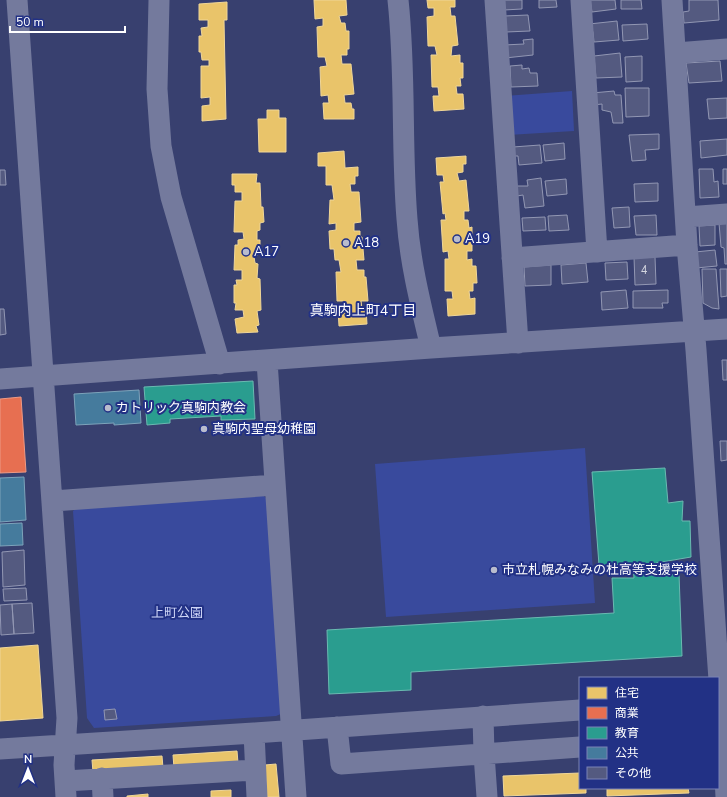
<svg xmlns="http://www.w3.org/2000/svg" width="727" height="797" font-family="'Nunito Sans','Noto Sans JP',sans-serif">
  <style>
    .green { fill: #394a9d }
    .homes { fill: #e9c46a; stroke: #f0d697 }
    .shops { fill: #e76f51; stroke: #ee9a85 }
    .schools { fill: #2a9d8f; stroke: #6abab1 }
    .public { fill: #457b9d; stroke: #7da3ba }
    .building { fill: #545a80; stroke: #9297b3 }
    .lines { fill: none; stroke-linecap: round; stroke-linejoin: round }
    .minor { stroke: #747a9d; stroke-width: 21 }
    .poi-dot { fill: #b9bccd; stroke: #223185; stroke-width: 1.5 }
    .labels { text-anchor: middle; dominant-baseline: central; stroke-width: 4; stroke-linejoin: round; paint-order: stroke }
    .number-label { font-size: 11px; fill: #d4d6df }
    .poi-label { font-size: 13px; fill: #fff; stroke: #223185; text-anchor: start }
    .park-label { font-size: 13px; fill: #cfd6f7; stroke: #223185 }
    .neighbourhood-label { font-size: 14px; fill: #fff; stroke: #223185 }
  </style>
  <rect width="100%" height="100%" fill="#38406f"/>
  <path class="green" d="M572,91L574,131L506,135L503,96Z
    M585,448L595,603L386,617L375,464Z
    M260,492L267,499L281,714L276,716L94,728L87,718L73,511L80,505Z"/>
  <path class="homes" d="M314,0H346L347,15L339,16L341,23H345L346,31H349V49H347V55H341L342,64H351L354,94L344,95L345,103H351L352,109H354V119H324L323,103H329L328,95L321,96L320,67L327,66L325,57H318L317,27L323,26V18L315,19Z
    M427,0H455V7H450L451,16H455L458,45L452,46L451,56L460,55V63H463V78H460L461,86H456L457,94H463L464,109L434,111L433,96H439L438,87H432L431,55H437L435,46H428L427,17L434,16V8H428Z
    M227,2V20H224L226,119L202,121V106L210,105V97L201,98V66H209V60H202L201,52H199V36H202L201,28L208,27V20H199V4Z
    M267,110H279V118H286V152H259L258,119H267Z
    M344,151L345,168L358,167V176H355V184H350L351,192H359L361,222L354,223V231H360V237H362L364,260H356L357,270H364V277H366L368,301H361L362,309H366L367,324L339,326L338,310H344L343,301H337L336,272H341L339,260H335L334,249H330L329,231L336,230V223L329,224L330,200H334L332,185H326V166H318V153Z
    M466,156V164H463V172L457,173L459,181L466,180L469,211H464V220H468L469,228L472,227V251H467V260L472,259V266H476L477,283H473V291H469L470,299L475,298V314L448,316L447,299H453L452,291H445V259H449L448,251L443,252L441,220H446L445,213L443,214L440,182H444L443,175H437L436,158Z
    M232,174H257L256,183H260L261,207H263L264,222L260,223V230L257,231V240H260V248H257V256L254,257L255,263L258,264L257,278L260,279L261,310L257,311L259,325L256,326L258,332L237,333L235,319L244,317L243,310H235L236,303H234V285H237L236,280H242V270H234L235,245H238V240L244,239L243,232H234L235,201H242V192H235V185H232Z
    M38,645L43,718L0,721V648Z
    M237,751L238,763L174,768L173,755Z
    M162,756L163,768L93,772L92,760Z
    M276,764L279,797H267L265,765Z
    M580,773V788H586V793L504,796L503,776Z
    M607,788H688L689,793L607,796Z
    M231,790V797H211V791Z
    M148,794V797H127V796Z"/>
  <path class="shops" d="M21,397L26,472L0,473V399Z"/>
  <path class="schools" d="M253,381L255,419L221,420V416L170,419V423L147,425L144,387Z
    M665,468L668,503L683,501L682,521H690L691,557L656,563L658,576L679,574L682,656L411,672V690L329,694L327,630L614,613L612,578H634L633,564L599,565L592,472Z"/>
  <path class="public" d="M139,390L141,423L114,425V423L76,425L74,394Z
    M24,477L26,520L0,522V478Z
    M22,523L23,545L0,546V524Z"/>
  <path class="building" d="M504,0H522V9L504,10Z
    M539,0H556L557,7L539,8Z
    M590,0H615L616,9L592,12Z
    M621,0H641L642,9H621Z
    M689,0H718L719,20L684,23L683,12L689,11Z
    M528,15L530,31L506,32L504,16Z
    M617,21L619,40L594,42L593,32L589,24Z
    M647,24L648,39L623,41L622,25Z
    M533,39V55L505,58L504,45L524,44L523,40Z
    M620,53L622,77L596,78L594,56Z
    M642,56V81L626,82L625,57Z
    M720,61L722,81L689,83L686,63Z
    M522,65V69L529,68L530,73H537L538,86L511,87L510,66Z
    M625,88H649V116L626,117Z
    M614,91L615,95H621L623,123H613L611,112L602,110V104L593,105L592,93Z
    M727,98V118L709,119L707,99Z
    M659,134V149L645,150L646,160L632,161L629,135Z
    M727,139V155L701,158L700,141Z
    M564,143L565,159L545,161L543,145Z
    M540,145L542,163L519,165L518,156H514L513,147Z
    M699,169H713L714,182L718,181L719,197L700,198Z
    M723,169H727V184H723Z
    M0,170H5L6,185H0Z
    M541,178L544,206L525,208L523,195L511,197L517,186H528L527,180Z
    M566,179L567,194L547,196L545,181Z
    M658,183V201L635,202L634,184Z
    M629,207L630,227L614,228L612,208Z
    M567,215L569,230L549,231L548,216Z
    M656,215L657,235H636L634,216Z
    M545,217L546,230L523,231L522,218Z
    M719,223H727V264H725L724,248L721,247Z
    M715,225V245L700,246L699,226Z
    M715,250L717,266L696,268L695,252Z
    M634,257H655L656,284L635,285Z
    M627,262L628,279L606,280L605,263Z
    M586,263L588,282L562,284L561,265Z
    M551,265V285L525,286L524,267Z
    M702,269H716L719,309L712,308L703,303Z
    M720,269H727V296L721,297Z
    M626,290L628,308L602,310L601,292Z
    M668,290V303H662L663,308H633V291Z
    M0,309H4L6,334L0,335Z
    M722,360H727V380H723Z
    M720,441H727V460L721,461Z
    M24,550L25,585L3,587L2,552Z
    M26,588L27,600L4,601L3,589Z
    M32,603L34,633L14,634L12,604Z
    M12,604L14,634L1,635L0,605Z
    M115,709L117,719L105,720L104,710Z"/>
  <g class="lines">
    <path class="minor" d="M17,0L67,718L64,765L66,797
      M159,0L157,89L161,146L171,197L220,364
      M398,0C406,73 401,146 407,219C410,263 421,306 431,348
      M495,0L518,343
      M581,0L597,252
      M672,0L687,245L696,350L723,737L726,797
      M676,53L727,49
      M686,217L727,214
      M512,258L687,245
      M267,361L296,797
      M0,379L431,348L727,329
      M53,501L275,485
      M483,716L484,754L487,797
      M337,727L341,764L580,747
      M254,733L257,797
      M0,749L254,733L580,710
      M102,778L103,797
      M65,781L255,770"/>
  </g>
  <g class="poi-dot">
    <circle cx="457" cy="239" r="4"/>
    <circle cx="346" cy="243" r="4"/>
    <circle cx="246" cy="252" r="4"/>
    <circle cx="108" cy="408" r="4"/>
    <circle cx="204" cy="429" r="4"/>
    <circle cx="494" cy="570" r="4"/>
  </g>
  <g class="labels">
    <g class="number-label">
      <text x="644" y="270">4</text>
    </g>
    <g class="poi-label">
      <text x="465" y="239">A19</text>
      <text x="354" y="243">A18</text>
      <text x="254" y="252">A17</text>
      <text x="116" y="408">カトリック真駒内教会</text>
      <text x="212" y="429">真駒内聖母幼稚園</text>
      <text x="502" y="570">市立札幌みなみの杜高等支援学校</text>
    </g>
    <g class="park-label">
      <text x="177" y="613">上町公園</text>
    </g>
    <g class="neighbourhood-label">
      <text x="363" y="310">真駒内上町4丁目</text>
    </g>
  </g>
  <rect x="579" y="677" width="140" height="112" fill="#223185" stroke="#7a83b6"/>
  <rect x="587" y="687" width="20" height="12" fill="#e9c46a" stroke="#7a83b6"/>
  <text x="615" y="697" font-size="12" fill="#ffffff">住宅</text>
  <rect x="587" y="707" width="20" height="12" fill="#e76f51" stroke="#7a83b6"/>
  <text x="615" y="717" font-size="12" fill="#ffffff">商業</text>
  <rect x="587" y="727" width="20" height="12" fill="#2a9d8f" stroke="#7a83b6"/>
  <text x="615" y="737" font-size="12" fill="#ffffff">教育</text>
  <rect x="587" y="747" width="20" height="12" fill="#457b9d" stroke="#7a83b6"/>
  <text x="615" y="757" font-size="12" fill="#ffffff">公共</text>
  <rect x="587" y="767" width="20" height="12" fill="#545a80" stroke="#7a83b6"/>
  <text x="615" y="777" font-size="12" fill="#ffffff">その他</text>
  <g transform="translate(28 769)" stroke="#223185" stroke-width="3" paint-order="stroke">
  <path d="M0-3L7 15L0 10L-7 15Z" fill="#ffffff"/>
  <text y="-6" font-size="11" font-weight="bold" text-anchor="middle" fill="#ffffff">N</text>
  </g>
  <path d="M10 26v6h115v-6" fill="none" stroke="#ffffff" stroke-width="2"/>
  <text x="16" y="26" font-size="12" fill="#ffffff" stroke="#223185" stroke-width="3" paint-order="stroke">50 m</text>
</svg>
